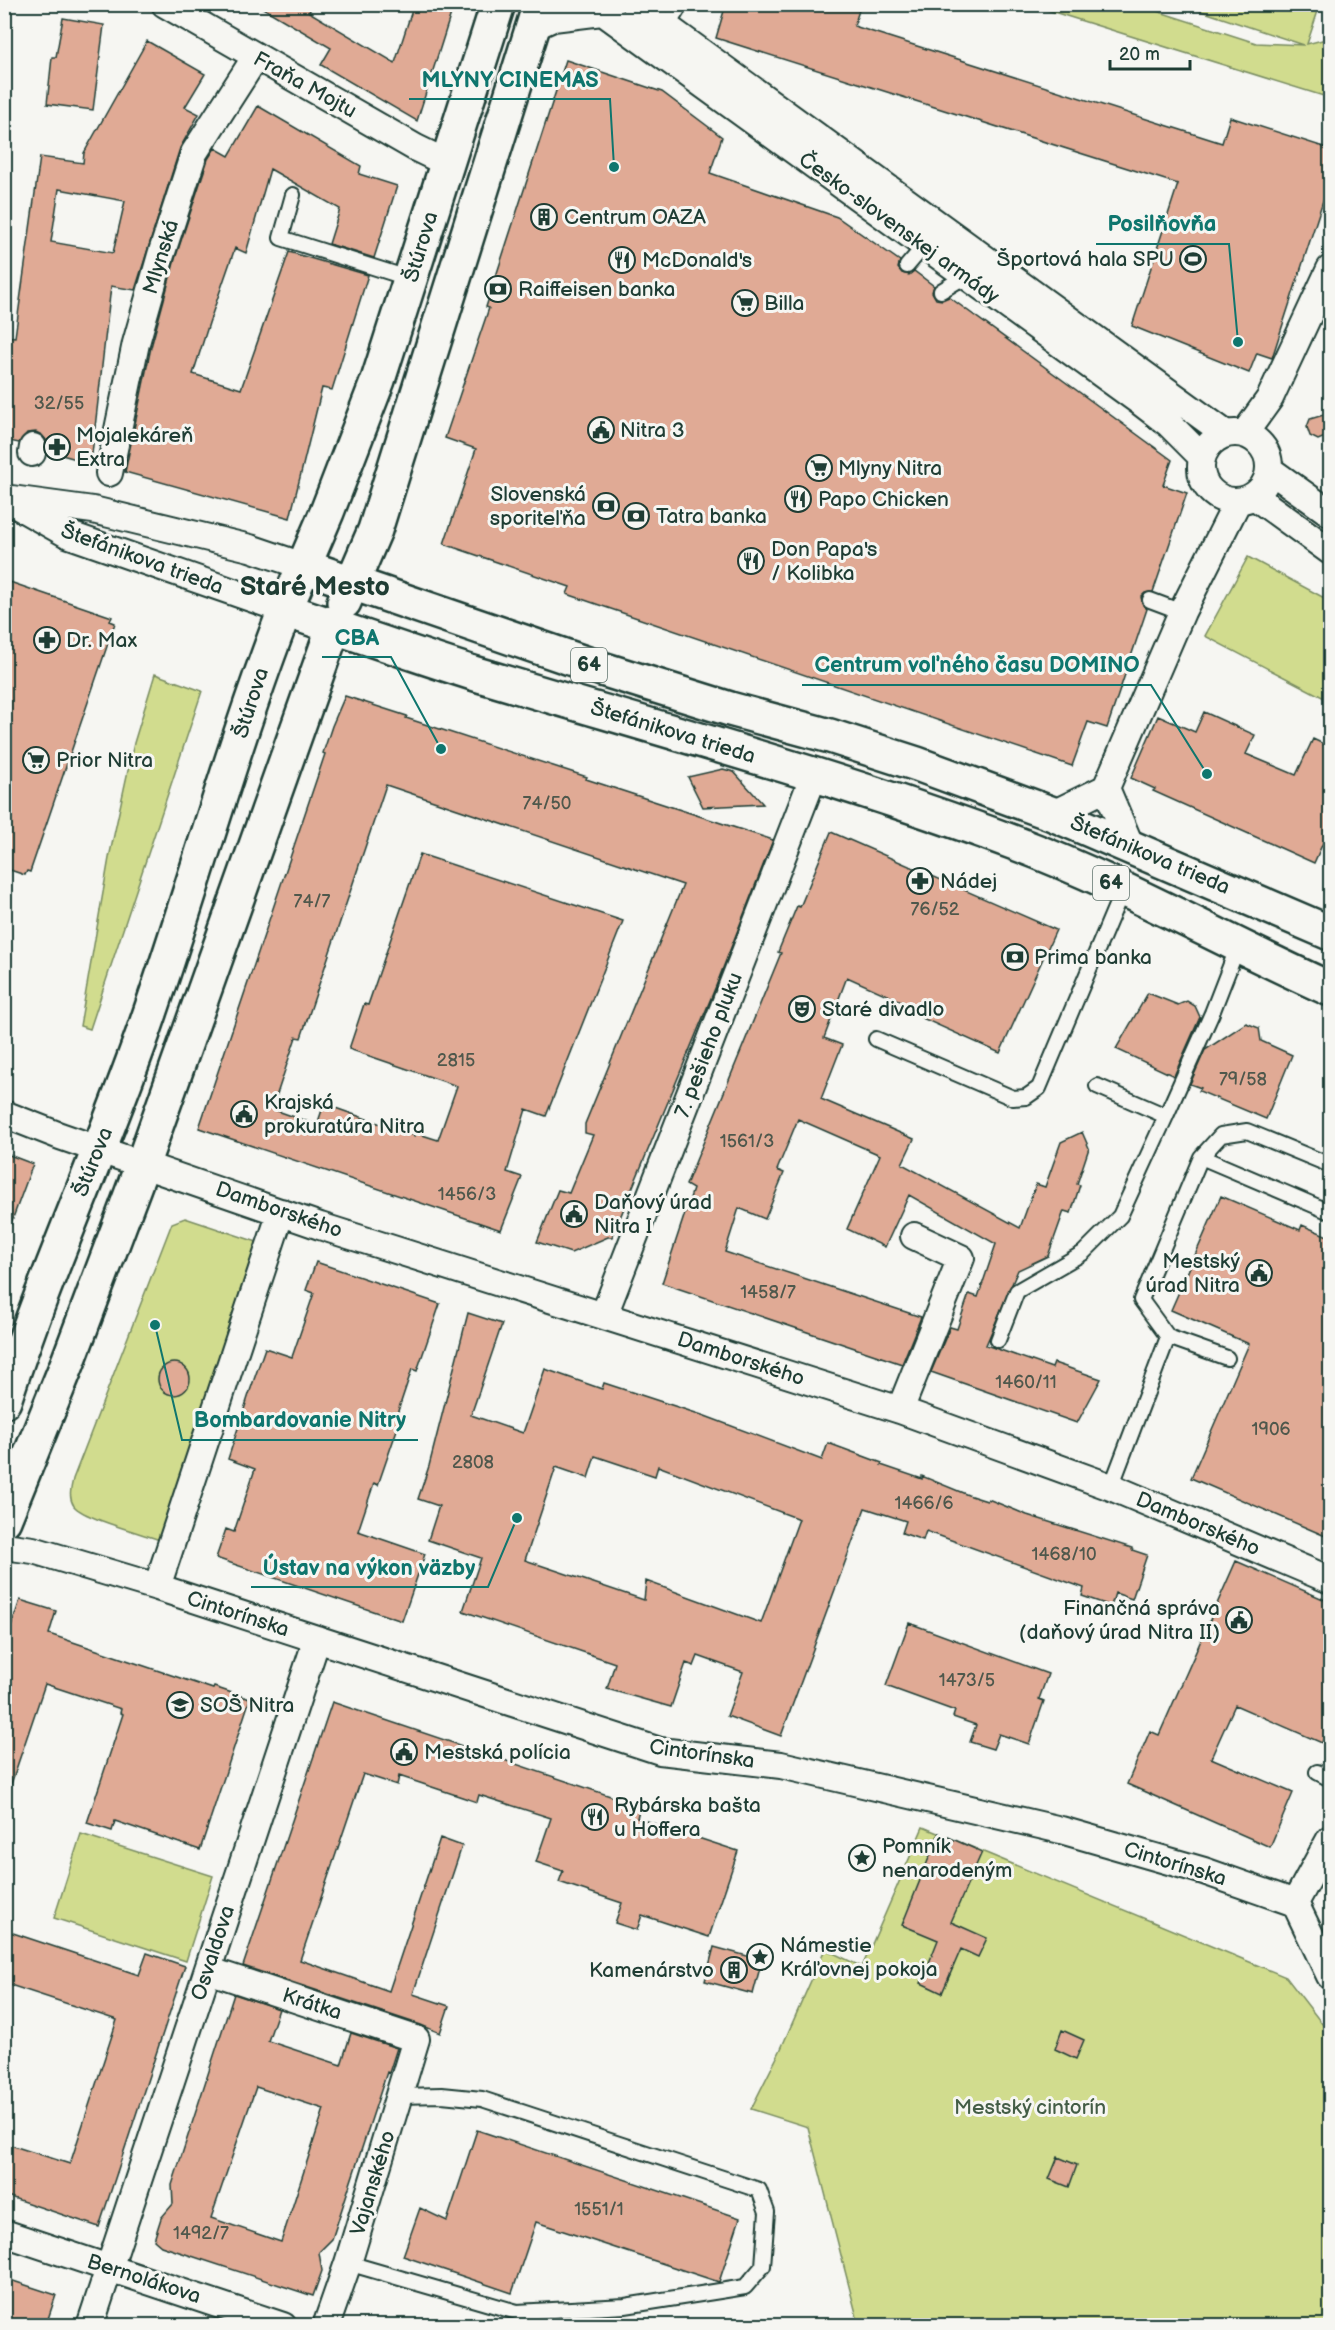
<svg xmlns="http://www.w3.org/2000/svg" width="1335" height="2330" font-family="'Balsamiq Sans',sans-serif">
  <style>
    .green { fill: #d1dc8e; stroke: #788c61; stroke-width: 1.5 }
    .building { fill: #e0aa95; stroke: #1f3d34; stroke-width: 1.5; fill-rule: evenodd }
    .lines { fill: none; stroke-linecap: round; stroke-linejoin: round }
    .lane-casing { stroke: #1f3d34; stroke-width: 18 }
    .street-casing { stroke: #1f3d34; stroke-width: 30 }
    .secondary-casing { stroke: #1f3d34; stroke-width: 38 }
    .primary-casing { stroke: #1f3d34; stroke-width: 38 }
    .lane { stroke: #f6f6f2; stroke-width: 14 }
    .street { stroke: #f6f6f2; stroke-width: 26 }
    .secondary { stroke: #f6f6f2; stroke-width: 33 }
    .primary { stroke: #f6f6f2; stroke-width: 33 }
    .labels { text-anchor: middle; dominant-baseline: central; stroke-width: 6; stroke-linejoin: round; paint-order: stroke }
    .number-label { font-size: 18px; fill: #4f584c }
    .shield { fill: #f6f6f2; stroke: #60746d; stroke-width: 1.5 }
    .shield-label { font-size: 20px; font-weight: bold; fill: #1f3d34 }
    .street-label { font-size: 21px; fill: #1f3d34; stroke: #f6f6f2 }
    .poi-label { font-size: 21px; fill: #1f3d34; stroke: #f6f6f2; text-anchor: start }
    .park-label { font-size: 21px; fill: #435d46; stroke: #f6f6f2 }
    .district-label { font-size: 27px; font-weight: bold; fill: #1f3d34; stroke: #f6f6f2 }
    .leader { fill: none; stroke: #0f766e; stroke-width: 2 }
    .callout-dot { fill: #0f766e; stroke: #f6f6f2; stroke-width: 2 }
    .callout-label { font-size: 22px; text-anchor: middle; font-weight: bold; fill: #0f766e; stroke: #f6f6f2; stroke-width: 6; stroke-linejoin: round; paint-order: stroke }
  </style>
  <rect width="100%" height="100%" fill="#f6f6f2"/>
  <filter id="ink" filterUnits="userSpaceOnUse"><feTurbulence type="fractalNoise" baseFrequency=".0167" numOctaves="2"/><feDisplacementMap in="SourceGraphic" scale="12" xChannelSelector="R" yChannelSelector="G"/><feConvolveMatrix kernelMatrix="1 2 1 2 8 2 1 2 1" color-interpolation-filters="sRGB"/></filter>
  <g filter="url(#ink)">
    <path class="green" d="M1031,5H1138L1256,43L1304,45L1183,5H1320L1307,44L1330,38V98Z
      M1248,557L1330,601V701L1205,636Z
      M155,674L202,691L90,1029L80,1026L109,858L134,743Z
      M185,1218L260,1243L160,1540C143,1534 83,1518 74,1506C68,1497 71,1489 73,1479L172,1223Z
      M923,1827L1286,1977L1330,2034V2325H859L808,2127L751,2109L780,2051L825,1949L862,1967Z
      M81,1834L213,1876L186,1961L54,1918Z"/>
    <path class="building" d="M256,4H313L309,12L395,63L414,4H454L417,121L321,65L331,48Z
      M726,4H861L854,26L1222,143L1230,117L1330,149V179L1272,358L1257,353L1249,373L1132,326L1178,184L716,38Z
      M63,18L104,25L93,110L47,104L52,57H56Z
      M147,41L205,74L185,107L199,114L180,148L135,290L111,286L91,463L47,451V441L42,435L36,432L27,433L19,443L4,440V336L15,337L40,157L83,163L84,153ZM59,189L125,201L113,253L51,242Z
      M566,60L662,92L722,137L710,173L837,217L900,261L898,268L902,273L909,275L914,271L934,286L932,292L936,299L942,300L949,297L1172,460L1163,485L1187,493L1153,592L1145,593L1141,597L1143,605L1147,609L1107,728L1088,722L1072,766L567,594L570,587L444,544L476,449L445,438L489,308L486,307Z
      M258,106L361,166L359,174L397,186L374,258L329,244L340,209L270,169L246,253L235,248L209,323L193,374L241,389L289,252L368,275L332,390L322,388L290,518L125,472L151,347L175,259L208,159L215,148L229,156Z
      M1330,413V435L1318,440L1310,436L1307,427L1310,419Z
      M4,580L112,617L110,621L115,623L30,872L27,871L25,875L4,868Z
      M345,696L407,716L406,718L587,777L586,779L773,840L716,986L612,1237H608L571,1253L537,1242L558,1190L569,1193L593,1135L585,1133V1124L683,885L386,785L301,1038L296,1037L272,1109L317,1125L324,1104L415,1136L416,1133L438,1140L457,1086L349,1049L364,1004L368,1005L420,854L623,921L546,1116L526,1109L507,1172L522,1177L501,1230L199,1128L325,754L323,753L332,726Z
      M1204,712L1255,735L1246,754L1296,775L1313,739L1330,747V827L1314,863L1153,791L1155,789L1131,778L1158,716L1195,732Z
      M723,769L734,772L763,804L703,807L688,777Z
      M831,832L1056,930L1000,1053L902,1009L905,1003L847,977L824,1038L842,1045L821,1099L914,1139L902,1164L1020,1228L1036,1184L1045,1187L1061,1142L1082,1132L1089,1148L1077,1184L1080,1185L1071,1213L1064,1211L1048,1256L1018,1270L986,1345L1052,1368L1054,1363L1101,1379L1077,1423L931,1372L950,1327L957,1329L969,1294L978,1297L996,1244L909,1195L885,1247L847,1229L880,1155L798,1119L777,1170L784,1173L765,1219L739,1208L725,1252L921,1317L902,1364L662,1283L693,1189L686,1185L781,953L778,952L797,906L800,907Z
      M1148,993L1178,1005L1187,1001L1195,1006L1200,1017L1174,1076L1116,1049Z
      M1246,1023L1259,1028L1261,1041L1292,1055L1266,1119L1199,1091L1201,1088L1190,1084L1205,1050Z
      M4,1153L33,1164L7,1234L4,1233Z
      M1221,1196L1300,1230L1302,1225L1330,1237V1538L1191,1478L1249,1344L1171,1310Z
      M316,1262L440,1304L417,1371L412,1369L396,1417L401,1418L378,1485L374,1483L358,1531L425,1554L402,1621L216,1558L226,1529L234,1532L255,1469L228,1459L250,1391L265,1348L292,1357L314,1293L306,1290Z
      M468,1313L502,1324L471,1415L523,1433L545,1369L602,1389L604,1383L705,1416L822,1460L828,1443L882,1463L881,1465L922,1479V1476L968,1495L987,1501L988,1499L1027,1515L1132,1548V1550L1147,1555L1132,1599L1115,1593L1111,1606L1082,1596L1084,1588L926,1531L923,1540L902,1533L906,1521L865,1508L781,1736L727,1716L743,1672L698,1656L694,1666L686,1663L671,1707L607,1689L615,1663L463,1611L481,1558L428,1540L439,1506L418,1499L429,1466ZM595,1456L655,1476L658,1466L799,1519L761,1623L646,1581L644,1600L525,1560L556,1467L588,1478Z
      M158 1379a16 16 0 1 1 32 0a16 16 0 1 1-32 0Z
      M1236,1561L1330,1602V1722L1322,1743L1235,1705L1211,1758L1293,1793L1270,1847L1127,1784L1150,1731L1159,1735Z
      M20,1600L56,1611L49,1634L213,1689L214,1687L250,1699L200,1850L115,1821L112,1831L87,1823L123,1714L120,1713L121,1709L45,1684L8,1793L4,1792V1648Z
      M909,1623L1048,1674L1039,1699L1044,1701L1029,1744L999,1734L993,1749L970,1742L976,1725L953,1717L955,1711L886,1686Z
      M332,1702L640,1806L637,1818L738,1851L709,1937L642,1915L637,1930L615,1923L622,1903L559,1882L563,1871L536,1862L551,1818L479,1795L477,1802L399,1776L397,1785L363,1774L300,1960L389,1991L440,1838L462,1846L413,1994L449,2006L440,2033L421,2025L243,1966Z
      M939,1833L982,1852L951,1922L987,1938L978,1957L961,1949L942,1993L921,1983L938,1940L902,1925Z
      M4,1930L139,1975L147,1953L185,1966L99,2227L4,2195V2143L70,2164L117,2020L4,1983Z
      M714,1947L762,1960L753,1994L705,1981Z
      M234,1994L279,2009L268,2041L341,2065L351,2033L397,2048L389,2073L387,2072L332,2239L319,2252L322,2271L313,2296L161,2246L154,2240L161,2218L173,2204L172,2185ZM256,2087L324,2109L281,2242L211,2218Z
      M1062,2030L1084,2040L1076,2059L1055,2049Z
      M477,2130L740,2218L719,2282L536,2222L512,2293L403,2256L420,2208L447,2221Z
      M1058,2157L1077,2165L1069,2187L1049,2179Z
      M4,2278L56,2295L46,2325H19L4,2320Z"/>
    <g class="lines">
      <defs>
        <path id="lane" d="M667,27L681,4
          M293,195L281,238L411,279
          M907,266L925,245H929
          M941,291L964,277
          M1150,600L1182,612
          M876,1039L1013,1098L1026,1097L1039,1088L1123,889
          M1097,1086L1166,1116L1212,1013L1238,946
          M1201,1157L1330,1212
          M1168,1337L1227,1358
          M998,1340L1017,1291L1083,1253L1120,1216L1166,1116
          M1111,1487L1168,1337L1141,1300L1201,1157L1221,1135L1247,1131L1330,1165
          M1317,1772L1330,1779
          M348,2263L517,2312L625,2306L745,2287L763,2266L767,2212L759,2190L482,2099L442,2095L399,2096"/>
        <path id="street" d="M165,4L416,148L447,163
          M592,4L1139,401L1169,424L1202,457
          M635,4L1226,434
          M533,27L553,18L602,12
          M1201 467a34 34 0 1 1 68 0a34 34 0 1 1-68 0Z
          M1244,434L1270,398L1330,269
          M32,453L33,447
          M1270,470L1330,513
          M109,473L136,343L161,255L194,153L255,58
          M1254,496L1330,551
          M4,498L93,510L250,548L303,566
          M16,505L67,534L285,610
          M1106,788L1131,847
          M1053,814L1106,788L1182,612L1238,501
          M4,1114L60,1136L320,1226L900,1410L1111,1487L1330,1580
          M604,1315L814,775
          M900,1410L961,1258L914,1236
          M4,1546L33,1550L157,1587L660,1751L781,1765L1061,1830L1204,1871L1295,1903L1330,1976
          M157,1587L281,1212
          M1295,1903L1330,1839
          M208,1970L416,2039L348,2263L326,2326
          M4,2233L283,2326
          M90,2326L317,1639"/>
        <path id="secondary" d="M4,1401C46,1271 104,1147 148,1019C195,883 233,744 285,610
          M4,1520L68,1362L143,1163L334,626"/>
        <path id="primary" d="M498,4L378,380L327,512L285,610C348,631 412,654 476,674C656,728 839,777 1015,843C1124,884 1225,942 1330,989
          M303,566L602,669L730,709L830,736L917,764L1053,814L1330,933
          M344,602L375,530L540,4"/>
      </defs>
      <use href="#lane" class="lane-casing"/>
      <use href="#street" class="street-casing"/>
      <use href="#secondary" class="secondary-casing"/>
      <use href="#primary" class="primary-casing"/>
      <use href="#lane" class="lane"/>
      <use href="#street" class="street"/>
      <use href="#secondary" class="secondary"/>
      <use href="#primary" class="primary"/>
    </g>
  </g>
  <defs>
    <symbol id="building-ring" viewBox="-11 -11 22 22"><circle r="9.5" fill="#f6f6f2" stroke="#1f3d34" stroke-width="1.5"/><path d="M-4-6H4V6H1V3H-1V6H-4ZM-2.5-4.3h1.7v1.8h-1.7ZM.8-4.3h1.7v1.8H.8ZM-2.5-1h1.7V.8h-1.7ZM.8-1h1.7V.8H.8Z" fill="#1f3d34"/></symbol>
    <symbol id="stadium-ring" viewBox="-11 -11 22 22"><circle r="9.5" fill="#f6f6f2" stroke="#1f3d34" stroke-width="1.5"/><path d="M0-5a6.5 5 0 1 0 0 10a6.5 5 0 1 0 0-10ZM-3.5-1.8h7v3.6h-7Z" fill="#1f3d34"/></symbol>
    <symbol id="restaurant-ring" viewBox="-11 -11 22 22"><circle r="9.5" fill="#f6f6f2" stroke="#1f3d34" stroke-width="1.5"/><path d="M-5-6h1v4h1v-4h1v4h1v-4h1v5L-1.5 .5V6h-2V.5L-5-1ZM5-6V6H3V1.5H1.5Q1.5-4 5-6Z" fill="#1f3d34"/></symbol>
    <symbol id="bank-ring" viewBox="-11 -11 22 22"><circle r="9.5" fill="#f6f6f2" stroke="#1f3d34" stroke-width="1.5"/><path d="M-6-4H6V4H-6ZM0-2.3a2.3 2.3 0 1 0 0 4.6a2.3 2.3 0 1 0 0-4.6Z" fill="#1f3d34"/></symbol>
    <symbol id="supermarket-ring" viewBox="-11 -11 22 22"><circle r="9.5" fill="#f6f6f2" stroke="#1f3d34" stroke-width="1.5"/><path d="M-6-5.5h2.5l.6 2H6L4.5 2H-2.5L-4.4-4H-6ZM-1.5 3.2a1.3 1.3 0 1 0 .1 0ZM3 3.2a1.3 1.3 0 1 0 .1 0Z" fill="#1f3d34"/></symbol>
    <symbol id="civic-ring" viewBox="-11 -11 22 22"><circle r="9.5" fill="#f6f6f2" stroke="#1f3d34" stroke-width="1.5"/><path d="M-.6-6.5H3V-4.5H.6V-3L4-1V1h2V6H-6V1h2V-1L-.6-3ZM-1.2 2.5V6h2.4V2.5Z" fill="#1f3d34"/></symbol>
    <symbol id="pharmacy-ring" viewBox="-11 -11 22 22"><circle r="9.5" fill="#f6f6f2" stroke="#1f3d34" stroke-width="1.5"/><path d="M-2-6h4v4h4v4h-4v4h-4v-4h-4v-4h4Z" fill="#1f3d34"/></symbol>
    <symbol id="theatre-ring" viewBox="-11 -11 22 22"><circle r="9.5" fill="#f6f6f2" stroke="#1f3d34" stroke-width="1.5"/><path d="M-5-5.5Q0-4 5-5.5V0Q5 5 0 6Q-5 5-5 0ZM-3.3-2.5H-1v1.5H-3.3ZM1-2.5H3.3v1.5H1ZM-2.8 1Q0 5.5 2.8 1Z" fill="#1f3d34"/></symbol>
    <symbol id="school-ring" viewBox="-11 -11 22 22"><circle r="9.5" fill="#f6f6f2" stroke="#1f3d34" stroke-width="1.5"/><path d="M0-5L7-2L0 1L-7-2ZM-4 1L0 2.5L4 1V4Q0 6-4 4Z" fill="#1f3d34"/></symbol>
    <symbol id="sight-ring" viewBox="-11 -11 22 22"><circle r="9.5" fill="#f6f6f2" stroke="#1f3d34" stroke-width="1.5"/><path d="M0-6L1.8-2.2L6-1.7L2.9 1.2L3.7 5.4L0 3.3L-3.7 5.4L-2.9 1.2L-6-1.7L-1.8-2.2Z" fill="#1f3d34"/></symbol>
  </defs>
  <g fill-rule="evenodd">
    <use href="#building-ring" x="529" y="202" width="30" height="30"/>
    <use href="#stadium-ring" x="1178" y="244" width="30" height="30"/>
    <use href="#restaurant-ring" x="607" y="245" width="30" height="30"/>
    <use href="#bank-ring" x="483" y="274" width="30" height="30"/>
    <use href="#supermarket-ring" x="730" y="288" width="30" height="30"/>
    <use href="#civic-ring" x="586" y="415" width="30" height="30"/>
    <use href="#pharmacy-ring" x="42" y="432" width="30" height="30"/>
    <use href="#supermarket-ring" x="804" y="453" width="30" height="30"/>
    <use href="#restaurant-ring" x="783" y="484" width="30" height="30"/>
    <use href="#bank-ring" x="591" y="491" width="30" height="30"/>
    <use href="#bank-ring" x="621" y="501" width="30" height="30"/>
    <use href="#restaurant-ring" x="736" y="546" width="30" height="30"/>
    <use href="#pharmacy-ring" x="32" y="625" width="30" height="30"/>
    <use href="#supermarket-ring" x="21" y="745" width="30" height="30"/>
    <use href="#pharmacy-ring" x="905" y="866" width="30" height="30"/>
    <use href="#bank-ring" x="1000" y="942" width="30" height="30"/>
    <use href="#theatre-ring" x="787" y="994" width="30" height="30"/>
    <use href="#civic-ring" x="229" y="1099" width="30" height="30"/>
    <use href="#civic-ring" x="559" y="1199" width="30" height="30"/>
    <use href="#civic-ring" x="1244" y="1258" width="30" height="30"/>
    <use href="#civic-ring" x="1224" y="1605" width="30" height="30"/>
    <use href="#school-ring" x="165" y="1690" width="30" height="30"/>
    <use href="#civic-ring" x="389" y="1737" width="30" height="30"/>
    <use href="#restaurant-ring" x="580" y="1802" width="30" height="30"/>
    <use href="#sight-ring" x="847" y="1843" width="30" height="30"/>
    <use href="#sight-ring" x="745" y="1942" width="30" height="30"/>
    <use href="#building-ring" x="719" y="1955" width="30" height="30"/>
  </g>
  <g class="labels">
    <g class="number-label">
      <text x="59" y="403">32/55</text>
      <text x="547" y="803">74/50</text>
      <text x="312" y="901">74/7</text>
      <text x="935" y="909">76/52</text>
      <text x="456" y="1060">2815</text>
      <text x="1243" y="1079">79/58</text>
      <text x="747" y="1141">1561/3</text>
      <text x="467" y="1194">1456/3</text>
      <text x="768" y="1292">1458/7</text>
      <text x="1026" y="1382">1460/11</text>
      <text x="1271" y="1429">1906</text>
      <text x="473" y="1462">2808</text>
      <text x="924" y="1503">1466/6</text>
      <text x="1064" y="1554">1468/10</text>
      <text x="967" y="1680">1473/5</text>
      <text x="599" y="2209">1551/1</text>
      <text x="201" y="2233">1492/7</text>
    </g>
    <g class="shield">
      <rect x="571" y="648" width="36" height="34" rx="4.5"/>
      <rect x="1093" y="866" width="36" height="34" rx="4.5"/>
    </g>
    <g class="shield-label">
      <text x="589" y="665">64</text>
      <text x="1111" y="883">64</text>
    </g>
    <g class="street-label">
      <text transform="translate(305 85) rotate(29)">Fraňa Mojtu</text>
      <text transform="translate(899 228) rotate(36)">Česko-slovenskej armády</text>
      <text transform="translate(421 247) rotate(-73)">Štúrova</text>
      <text transform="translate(161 257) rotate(-73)">Mlynská</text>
      <text transform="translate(142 559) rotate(20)">Štefánikova trieda</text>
      <text transform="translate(251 703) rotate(-72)">Štúrova</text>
      <text transform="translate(673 732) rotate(17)">Štefánikova trieda</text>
      <text transform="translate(1150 855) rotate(23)">Štefánikova trieda</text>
      <text transform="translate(709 1045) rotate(-69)">7. pešieho pluku</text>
      <text transform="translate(93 1162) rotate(-68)">Štúrova</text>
      <text transform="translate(279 1210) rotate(19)">Damborského</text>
      <text transform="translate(741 1359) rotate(18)">Damborského</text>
      <text transform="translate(1198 1524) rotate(23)">Damborského</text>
      <text transform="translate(238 1614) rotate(18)">Cintorínska</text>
      <text transform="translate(702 1754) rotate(8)">Cintorínska</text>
      <text transform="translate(1175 1864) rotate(17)">Cintorínska</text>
      <text transform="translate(213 1953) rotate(-72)">Osvaldova</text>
      <text transform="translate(312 2004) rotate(18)">Krátka</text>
      <text transform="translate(373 2183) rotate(-73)">Vajanského</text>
      <text transform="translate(144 2279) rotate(18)">Bernolákova</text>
    </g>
    <g class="poi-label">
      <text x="564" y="217">Centrum OAZA</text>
      <text x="1174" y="259" text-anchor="end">Športová hala SPU</text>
      <text x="642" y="260">McDonald's</text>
      <text x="518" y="289">Raiffeisen banka</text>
      <text x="764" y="303">Billa</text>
      <text x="620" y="430">Nitra 3</text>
      <text x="76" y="435">Mojalekáreň<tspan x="76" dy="24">Extra</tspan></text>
      <text x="838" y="468">Mlyny Nitra</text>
      <text x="586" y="494" text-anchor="end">Slovenská<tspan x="586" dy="24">sporiteľňa</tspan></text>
      <text x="818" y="499">Papo Chicken</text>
      <text x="656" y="516">Tatra banka</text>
      <text x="771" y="549">Don Papa's<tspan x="771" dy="24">/ Kolibka</tspan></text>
      <text x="66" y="640">Dr. Max</text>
      <text x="56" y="760">Prior Nitra</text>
      <text x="940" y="881">Nádej</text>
      <text x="1034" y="957">Prima banka</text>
      <text x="822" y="1009">Staré divadlo</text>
      <text x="264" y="1102">Krajská<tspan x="264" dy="24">prokuratúra Nitra</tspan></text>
      <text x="594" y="1202">Daňový úrad<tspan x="594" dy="24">Nitra I</tspan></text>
      <text x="1240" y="1261" text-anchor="end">Mestský<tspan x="1240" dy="24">úrad Nitra</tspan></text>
      <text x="1220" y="1608" text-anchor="end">Finančná správa<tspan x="1220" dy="24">(daňový úrad Nitra II)</tspan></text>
      <text x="200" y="1705">SOŠ Nitra</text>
      <text x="424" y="1752">Mestská polícia</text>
      <text x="614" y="1805">Rybárska bašta<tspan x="614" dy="24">u Hoffera</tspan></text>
      <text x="882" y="1846">Pomník<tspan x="882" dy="24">nenarodeným</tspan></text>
      <text x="780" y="1945">Námestie<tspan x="780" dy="24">Kráľovnej pokoja</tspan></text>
      <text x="714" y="1970" text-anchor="end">Kamenárstvo</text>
    </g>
    <g class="park-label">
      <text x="1030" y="2107">Mestský cintorín</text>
    </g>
    <g class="district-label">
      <text x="315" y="587">Staré Mesto</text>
    </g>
  </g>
  <path class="leader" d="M614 167L610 99H409M1238 342L1229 244H1096M441 749L391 657H322M1207 774L1151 685H802M155 1325L182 1440H418M517 1518L488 1587H251"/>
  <g class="callout-dot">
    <circle cx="614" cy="167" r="6"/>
    <circle cx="1238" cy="342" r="6"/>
    <circle cx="441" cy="749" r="6"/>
    <circle cx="1207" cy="774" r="6"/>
    <circle cx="155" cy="1325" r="6"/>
    <circle cx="517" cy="1518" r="6"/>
  </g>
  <g class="callout-label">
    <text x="510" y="87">MLYNY CINEMAS</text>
    <text x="1162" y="231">Posilňovňa</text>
    <text x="357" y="645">CBA</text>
    <text x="977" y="672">Centrum voľného času DOMINO</text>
    <text x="300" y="1427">Bombardovanie Nitry</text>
    <text x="369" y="1575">Ústav na výkon väzby</text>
  </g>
  <rect width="1335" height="2330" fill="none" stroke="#f6f6f2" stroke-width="24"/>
  <rect x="12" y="12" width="1311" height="2306" fill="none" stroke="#1f3d34" stroke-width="2" filter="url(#ink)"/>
  <path d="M1110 60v9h80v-9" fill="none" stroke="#1f3d34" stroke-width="3"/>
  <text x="1119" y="60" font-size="18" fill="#1f3d34" stroke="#f6f6f2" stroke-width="4.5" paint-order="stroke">20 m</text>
</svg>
